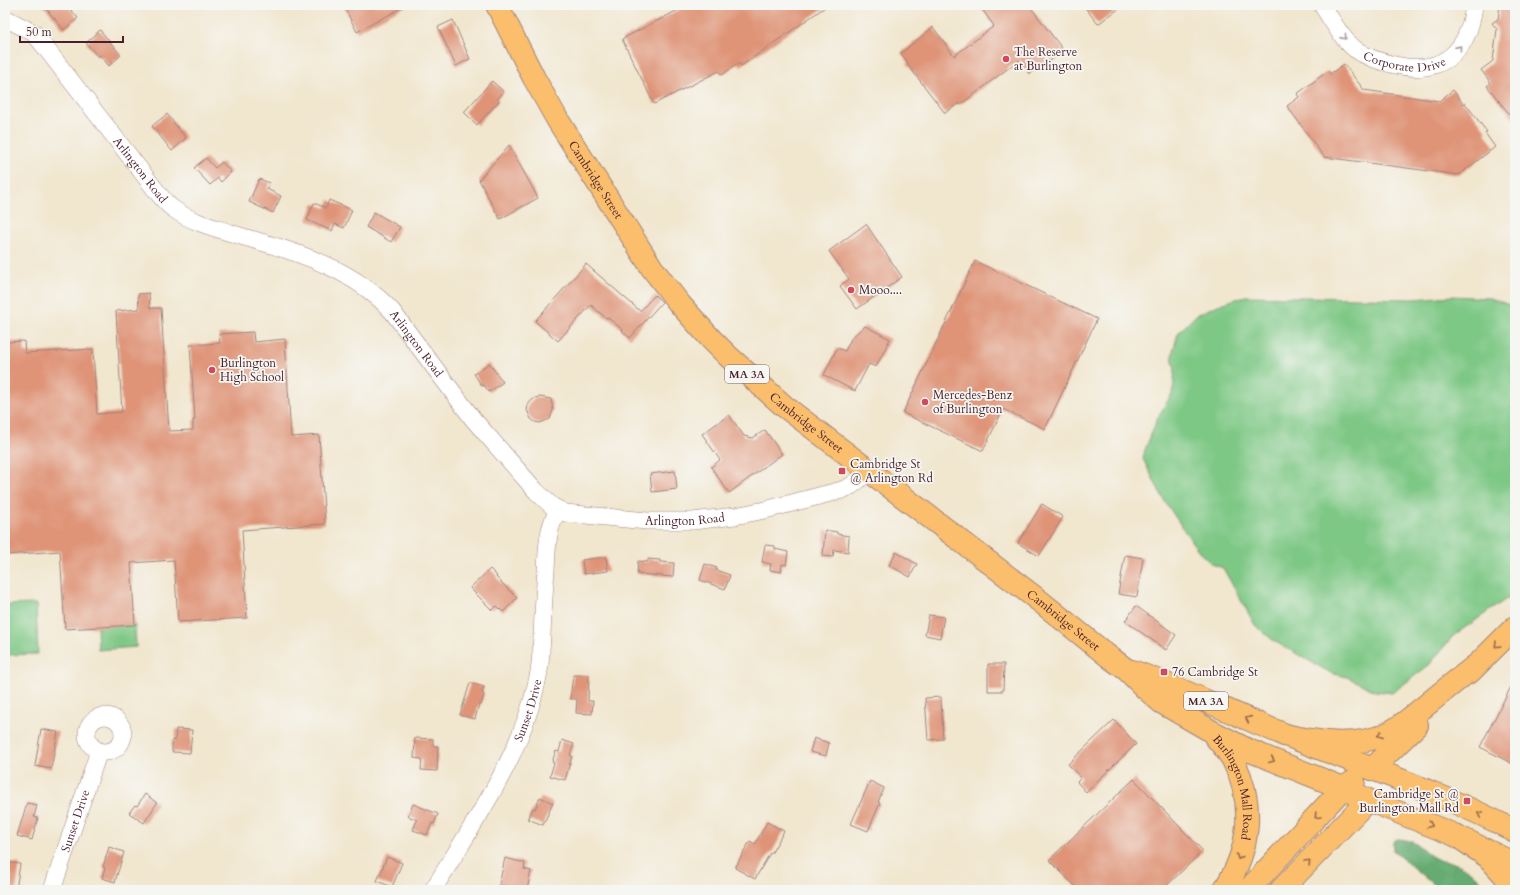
<svg xmlns="http://www.w3.org/2000/svg" width="1520" height="895" font-family="Cardo,serif">
  <style>
    .green { fill: #7ec885; stroke: #647458 }
    .forest { fill: #66ac72; stroke: #58664e }
    .building { fill: #df9478 }
    .lines { fill: none; stroke-linecap: round; stroke-linejoin: round }
    .minor-casing { stroke: #9e827c; stroke-width: 18 }
    .major-casing { stroke: #9e827c; stroke-width: 24 }
    .highway-casing { stroke: #9e827c; stroke-width: 24 }
    .minor { stroke: #fff; stroke-width: 17 }
    .major { stroke: #fabe6d; stroke-width: 22 }
    .highway { stroke: #fabe6d; stroke-width: 22 }
    .oneway { stroke: #ae9aa0 }
    .oneway2 { stroke: #996749 }
    .poi-dot { fill: #d1495b; stroke: #f6f6f2; stroke-width: 1.5 }
    .labels { text-anchor: middle; dominant-baseline: central; stroke-width: 3.5; stroke-linejoin: round; paint-order: stroke }
    .shield { fill: #f6f6f2; stroke: #7e6067; stroke-width: 1 }
    .shield-label { font-size: 11px; font-weight: bold; fill: #4a1f2b }
    .poi-label { font-size: 12px; fill: #4a1f2b; stroke: #f6f6f2; text-anchor: start }
    .street-label { font-size: 12px; fill: #4a1f2b; stroke: #f6f6f2 }
  </style>
  <rect width="100%" height="100%" fill="#f6f6f2"/>
  <filter id="ink" filterUnits="userSpaceOnUse"><feTurbulence type="fractalNoise" baseFrequency=".025" numOctaves="2"/><feDisplacementMap in="SourceGraphic" scale="8" xChannelSelector="R" yChannelSelector="G"/><feConvolveMatrix kernelMatrix="1 2 1 2 8 2 1 2 1" color-interpolation-filters="sRGB"/></filter>
  <filter id="wash" filterUnits="userSpaceOnUse"><feTurbulence type="fractalNoise" baseFrequency=".012" numOctaves="4" result="noise"/><feDisplacementMap in="SourceGraphic" scale="16" xChannelSelector="R" yChannelSelector="G"/><feGaussianBlur stdDeviation="0.9" result="paint"/><feColorMatrix in="noise" values="0 0 0 0 0 0 0 0 0 0 0 0 0 0 0 0 0 1.4 0 .05"/><feComposite in="paint" operator="in"/></filter>
  <g filter="url(#wash)">
    <rect width="100%" height="100%" fill="#f1e6ce"/>
    <path class="green" d="M1245,296L1414,299L1452,296L1490,298L1515,307V593L1453,636L1429,665L1392,693L1375,691L1347,677L1331,673L1274,641L1255,625L1223,568L1212,564L1202,555L1192,542L1164,500L1143,459L1145,450L1158,417L1173,392L1175,369L1172,356L1178,333L1196,315L1218,305Z
      M36,604L38,654L5,655V605Z
      M135,625L136,647L98,650L97,627Z"/>
    <path class="forest" d="M1397,839C1422,840 1421,853 1439,860C1443,862 1449,861 1454,863C1469,868 1479,878 1488,890H1440L1393,851V842Z"/>
    <g id="blocks">
      <path class="building" d="M43,5H67L78,18L64,30Z
        M343,5H407L357,32Z
        M678,5H828L741,66L739,63L722,75L719,71L654,104L622,39L680,9Z
        M979,5H1029L1064,51L1037,70L1036,69L1029,74L1019,60L960,105L959,103L945,113L907,64L908,63L901,53L933,27L954,56L994,26Z
        M1083,5H1124L1098,24Z
        M1500,5H1515V121L1487,86L1491,83L1481,70L1493,61L1497,29L1492,23L1498,19Z
        M453,20L470,59L456,66L438,27Z
        M100,30L121,55L109,66L100,55L98,57L86,43Z
        M1344,64L1364,90L1439,101L1453,90L1463,104L1465,103L1487,132L1485,133L1495,147L1459,175L1324,157L1287,106L1299,97L1297,94L1328,71L1330,74Z
        M492,81L504,92L497,99L499,101L477,125L464,112Z
        M167,114L186,138L172,151L152,126Z
        M509,145L538,198L500,219L479,180Z
        M206,158L215,168L222,162L231,172L221,182L218,178L210,185L194,168Z
        M259,179L270,183L267,189L281,196L273,213L249,202Z
        M329,200L352,210L344,228L335,224L332,231L307,220L314,203L326,208Z
        M374,212L400,227L391,242L366,227Z
        M866,224L902,277L857,309L840,286L849,279L829,251Z
        M975,261L1097,319L1045,429L1003,409L983,451L903,413Z
        M586,264L640,311L655,295L662,302L630,338L622,331L623,330L607,317L606,318L591,305L558,341L535,321Z
        M149,293L150,308H161L169,431L193,430V420H195L190,345L220,343L219,334L253,332L254,342L285,339L291,437L319,435L325,524L242,530L247,618L178,622L174,560L131,563L135,625L65,629L60,551L5,555V342L24,341L25,353L93,349L97,414L122,412L116,311L139,309L138,294Z
        M865,326L890,339L876,367L869,364L855,391L824,375L837,348L845,351L852,337Z
        M489,363L503,382L489,392L484,385L482,386L474,374Z
        M540,397L551,399L553,410L550,419L540,423L535,422L531,419L527,410L528,405L531,401L535,398Z
        M729,415L744,436L753,438L765,430L782,454L729,493L711,467L720,460L702,434Z
        M675,471L677,489L652,492L650,474Z
        M1042,504L1063,517L1039,556L1018,543Z
        M825,530L837,532V534L849,536L848,552L834,550L833,557L823,556Z
        M765,545L775,546V549L788,552L786,565L782,564L781,572L770,570L771,564L762,562Z
        M896,552L917,564L910,577L889,565Z
        M1125,555L1143,558L1137,597L1118,594Z
        M606,557L608,571L584,574L582,560Z
        M648,559L660,560V562L674,563L673,577L637,574L638,561L648,562Z
        M705,564L717,568L716,570L730,575L725,589L700,580Z
        M490,569L497,576L496,577L517,598L503,612L497,606L492,610L470,588Z
        M1136,606L1176,635L1166,650L1125,621Z
        M929,615L944,617L940,638L925,635Z
        M988,664H1004L1003,691H988Z
        M573,675H589L588,701H593L592,714L576,713L577,699H570Z
        M1515,679V765L1480,747Z
        M470,683L484,687L482,693L484,694L481,705L479,704L475,719L460,715Z
        M941,697L943,739L928,740L925,698Z
        M1114,720L1136,744L1086,792L1077,782L1081,778L1068,764Z
        M41,729L58,732L51,769L35,766Z
        M176,729L192,730L190,753L172,752V740L175,741Z
        M415,738L433,739V746H438L437,771L421,770L422,759L414,758Z
        M814,738L829,743L826,756L810,752Z
        M562,740L574,744L570,755L572,756L565,780L550,776L554,763L552,762L556,751L559,752Z
        M1134,779L1203,851L1162,890H1079L1049,860Z
        M870,781L884,788L878,802L880,803L868,831L851,824Z
        M145,794L157,803L144,823L129,813L135,805L137,806Z
        M540,797L553,803L543,825L528,819L533,808L535,809Z
        M27,803L37,805L34,817L38,818L32,840L17,836Z
        M413,804L438,814L434,824L432,823L427,835L413,830L417,820L408,816Z
        M767,822L784,831L771,854L770,853L755,879L735,868L750,841L755,844Z
        M109,847L124,852L115,882L102,878L105,868L103,867Z
        M387,857L402,863L392,887L377,881Z
        M505,858L525,863L524,869L531,871L527,890H521L499,885Z
        M5,862L20,864L16,890H5Z"/>
    </g>
  </g>
  <g filter="url(#ink)">
    <use href="#blocks" fill-opacity="0" stroke="#9e827c" stroke-width="1"/>
    <g class="lines">
      <defs>
        <g id="minor">
          <path id="s1" d="M1322,5C1332,20 1341,38 1355,49C1367,58 1381,62 1395,65C1443,76 1469,51 1474,5"/>
          <path id="s2" d="M5,18L34,33L158,193C163,199 168,206 175,210C192,222 212,227 231,233C250,239 269,244 287,250C327,263 363,280 392,311L473,419L536,491L552,506L565,513L647,521H693L735,516L765,510L842,490L851,486L870,471"/>
          <circle cx="105" cy="734" r="18"/>
          <path id="s3" d="M52,890L99,751"/>
          <path id="s4" d="M433,890C474,822 522,756 538,677C541,663 541,649 542,635C543,614 544,592 546,571C547,550 547,529 558,510"/>
        </g>
        <g id="major">
          <path id="s5" d="M497,5L534,78L557,119L652,268L678,302L711,339L729,357L784,406L1041,602L1108,656L1127,670L1146,689L1161,702L1211,731L1248,750L1343,788L1368,800L1457,836L1515,864"/>
          <path d="M1132,671C1185,689 1234,715 1286,735C1363,766 1442,793 1515,831"/>
          <path id="s6" d="M1214,735C1220,743 1228,751 1233,760C1255,803 1251,849 1224,890"/>
          <path d="M1248,890L1343,788L1354,781"/>
          <path d="M1281,890L1368,800"/>
        </g>
        <path id="highway" d="M1470,672L1515,627
          M1284,735C1317,742 1352,748 1384,735C1399,729 1411,717 1424,707C1442,692 1461,677 1479,663
          M1372,769L1417,725
          M1457,836L1488,857L1515,887"/>
      </defs>
      <use href="#minor" class="minor-casing"/>
      <use href="#major" class="major-casing"/>
      <use href="#highway" class="highway-casing"/>
      <use href="#minor" class="minor"/>
      <use href="#major" class="major"/>
      <use href="#highway" class="highway"/>
    </g>
    <defs><path id="oneway-chevron" d="M-2-3.5L2.5 0L-2 3.5" fill="none" stroke-width="1.6" stroke-linecap="round" stroke-linejoin="round"/></defs>
    <g class="oneway">
      <use href="#oneway-chevron" transform="translate(1344 37) rotate(51)"/>
      <use href="#oneway-chevron" transform="translate(1459 48) rotate(-51)"/>
    </g>
    <g class="oneway2">
      <use href="#oneway-chevron" transform="translate(1497 645) rotate(135)"/>
      <use href="#oneway-chevron" transform="translate(1248 719) rotate(-156)"/>
      <use href="#oneway-chevron" transform="translate(1380 735) rotate(160)"/>
      <use href="#oneway-chevron" transform="translate(1272 760) rotate(23)"/>
      <use href="#oneway-chevron" transform="translate(1480 814) rotate(-155)"/>
      <use href="#oneway-chevron" transform="translate(1317 816) rotate(133)"/>
      <use href="#oneway-chevron" transform="translate(1430 825) rotate(22)"/>
      <use href="#oneway-chevron" transform="translate(1239 857) rotate(110)"/>
      <use href="#oneway-chevron" transform="translate(1308 862) rotate(-46)"/>
    </g>
  </g>
  <g class="poi-dot">
    <circle cx="1006" cy="59" r="4"/>
    <circle cx="851" cy="290" r="4"/>
    <circle cx="212" cy="370" r="4"/>
    <circle cx="925" cy="402" r="4"/>
    <rect x="838" y="467" width="8" height="8" rx="2"/>
    <rect x="1160" y="668" width="8" height="8" rx="2"/>
    <rect x="1463" y="797" width="8" height="8" rx="2"/>
  </g>
  <g class="labels">
    <g class="shield">
      <rect x="725" y="365" width="44" height="18" rx="3"/>
      <rect x="1184" y="692" width="44" height="18" rx="3"/>
    </g>
    <g class="shield-label">
      <text x="747" y="374">MA 3A</text>
      <text x="1206" y="701">MA 3A</text>
    </g>
    <g class="poi-label">
      <text x="1014" y="52">The Reserve<tspan x="1014" dy="14">at Burlington</tspan></text>
      <text x="859" y="290">Mooo....</text>
      <text x="220" y="363">Burlington<tspan x="220" dy="14">High School</tspan></text>
      <text x="933" y="395">Mercedes-Benz<tspan x="933" dy="14">of Burlington</tspan></text>
      <text x="850" y="464">Cambridge St<tspan x="850" dy="14">@ Arlington Rd</tspan></text>
      <text x="1172" y="672">76 Cambridge St</text>
      <text x="1459" y="794" text-anchor="end">Cambridge St @<tspan x="1459" dy="14">Burlington Mall Rd</tspan></text>
    </g>
    <g class="street-label">
      <text stroke="none"><textPath href="#s1" startOffset="108">Corporate Drive</textPath></text>
      <text stroke="none"><textPath href="#s2" startOffset="206">Arlington Road</textPath></text>
      <text stroke="none"><textPath href="#s5" startOffset="201">Cambridge Street</textPath></text>
      <text stroke="none"><textPath href="#s2" startOffset="542">Arlington Road</textPath></text>
      <text stroke="none"><textPath href="#s5" startOffset="525">Cambridge Street</textPath></text>
      <text stroke="none"><textPath href="#s2" startOffset="889">Arlington Road</textPath></text>
      <text stroke="none"><textPath href="#s5" startOffset="849">Cambridge Street</textPath></text>
      <text stroke="none"><textPath href="#s4" startOffset="204">Sunset Drive</textPath></text>
      <text stroke="none"><textPath href="#s6" startOffset="58">Burlington Mall Road</textPath></text>
      <text stroke="none"><textPath href="#s3" startOffset="73">Sunset Drive</textPath></text>
    </g>
  </g>
  <rect width="1520" height="895" fill="none" stroke="#f6f6f2" stroke-width="20"/>
  <path d="M20 36v6h103v-6" fill="none" stroke="#4a1f2b" stroke-width="2"/>
  <text x="26" y="36" font-size="12" fill="#4a1f2b" stroke="#f6f6f2" stroke-width="3" paint-order="stroke">50 m</text>
</svg>
